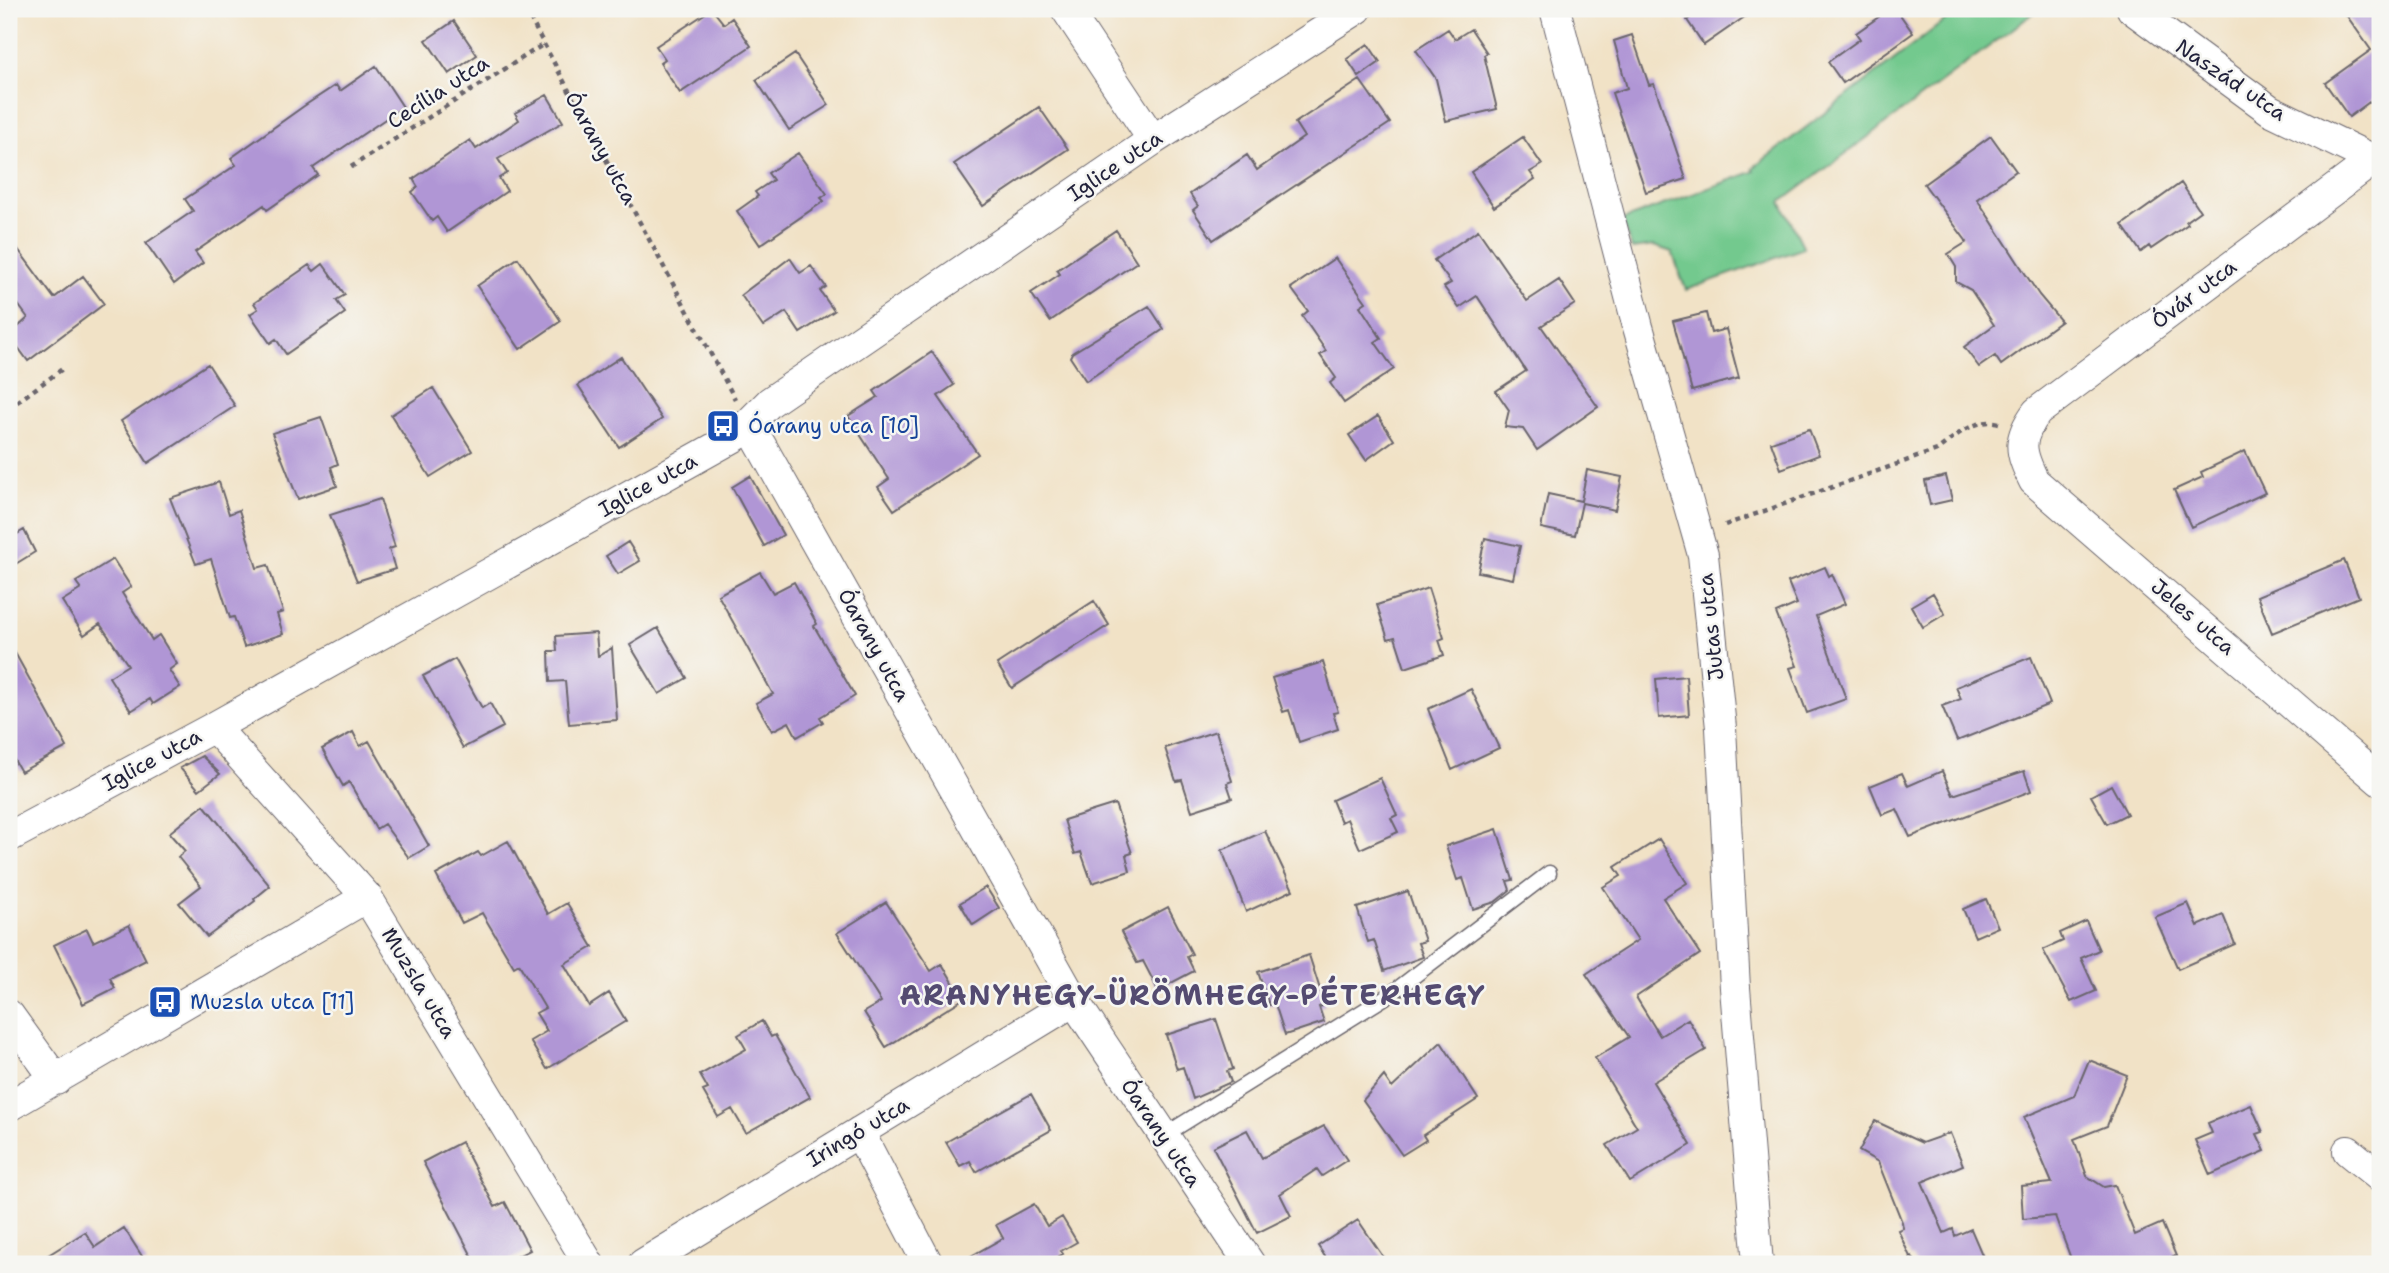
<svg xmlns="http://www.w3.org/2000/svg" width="2389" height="1273" font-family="'Shantell Sans',sans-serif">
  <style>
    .green { fill: #73c98e; stroke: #4a7664; stroke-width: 2 }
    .building { fill: #b096d5 }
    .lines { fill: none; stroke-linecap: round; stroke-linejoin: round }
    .service-casing { stroke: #6a656c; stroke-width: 17 }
    .minor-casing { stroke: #6a656c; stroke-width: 32 }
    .path { stroke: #6a656c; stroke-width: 4.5; stroke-dasharray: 5 5; stroke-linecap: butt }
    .service { stroke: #fff; stroke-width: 14 }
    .minor { stroke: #fff; stroke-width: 30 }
    .labels { text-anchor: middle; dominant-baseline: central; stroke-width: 5; stroke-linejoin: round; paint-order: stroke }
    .street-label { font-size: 21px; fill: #22223b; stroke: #f6f6f2 }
    .transit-label { font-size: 21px; fill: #164399; stroke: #f6f6f2; text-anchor: start }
    .district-label { font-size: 28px; font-weight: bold; letter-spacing: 2px; fill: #544b71; stroke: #f6f6f2 }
  </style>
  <rect width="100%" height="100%" fill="#f6f6f2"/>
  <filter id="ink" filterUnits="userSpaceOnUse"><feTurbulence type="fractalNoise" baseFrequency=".0143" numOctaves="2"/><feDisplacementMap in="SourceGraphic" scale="14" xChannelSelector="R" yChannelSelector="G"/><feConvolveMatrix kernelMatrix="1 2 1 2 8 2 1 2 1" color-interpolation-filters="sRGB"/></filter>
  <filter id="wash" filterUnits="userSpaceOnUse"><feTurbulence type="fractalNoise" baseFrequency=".00686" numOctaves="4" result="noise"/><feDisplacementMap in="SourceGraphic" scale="28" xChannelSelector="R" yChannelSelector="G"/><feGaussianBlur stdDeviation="1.57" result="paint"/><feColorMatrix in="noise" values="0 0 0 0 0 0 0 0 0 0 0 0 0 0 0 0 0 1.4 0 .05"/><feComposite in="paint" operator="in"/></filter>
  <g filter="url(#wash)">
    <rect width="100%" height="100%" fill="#f1e2c6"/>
    <path class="green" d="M1960,9H2039L1781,202L1804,248L1686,290L1672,252L1654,246L1632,249L1622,220L1755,171L1753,168Z"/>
    <g id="blocks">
      <path class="building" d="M712,9L724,24L732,18L751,46L680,93L660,63L665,59L656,46Z
        M1703,9H1756L1704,45L1687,20Z
        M1890,9H1896L1913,33L1843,83L1828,62L1860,39L1856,33Z
        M2342,9H2380V94L2349,117L2325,83L2371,50Z
        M454,21L477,55L449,74L426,40Z
        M1448,29L1455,39L1471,29L1487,53L1484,55L1497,109L1446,121L1436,79L1416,50Z
        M1632,35L1649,85L1654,84L1686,179L1646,192L1612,93L1627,88L1614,41Z
        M1368,44L1380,62L1359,77L1347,59Z
        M795,54L829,105L789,130L756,80Z
        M376,66L403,107L313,168L318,175L267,210L264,205L195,252L203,263L174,284L146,243L193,211L185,199L236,165L231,158L304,106L336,85L340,91Z
        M1360,80L1390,123L1213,240L1193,210L1198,206L1190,194L1247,155L1257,170L1304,137L1295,123Z
        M547,95L563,122L498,159L507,173L499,178L507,191L447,232L437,217L432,221L412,192L418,187L413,179L470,140L476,149L519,120L515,113Z
        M1039,107L1068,149L983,206L954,164Z
        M1991,136L2016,171L1977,199L2039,295L2061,321L2001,365L1995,356L1979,367L1964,347L1994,325L1971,290L1956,282V267L1948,254L1967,242L1924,184Z
        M1523,137L1542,165L1530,172L1535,179L1494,207L1471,172Z
        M798,153L827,194L821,198L824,201L760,245L737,211L758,196L755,192L773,180L768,173Z
        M2181,183L2200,211L2186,221L2188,224L2151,249L2149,246L2141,252L2122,225Z
        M1116,230L1137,262L1050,321L1031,293L1060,274L1057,270Z
        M1478,230L1527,301L1559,280L1575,304L1541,326L1598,407L1537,450L1523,429L1505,427L1509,410L1496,391L1526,371L1477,296L1459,308L1444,287L1451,283L1434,260Z
        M9,237L54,298L83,276L104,304L28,361L9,335L28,318L9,292Z
        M518,258L561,321L520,349L477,286Z
        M790,258L800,273L811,266L826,287L820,291L834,311L800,333L786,312L763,327L741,295Z
        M1335,258L1366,302L1360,306L1381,338L1375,342L1394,369L1344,403L1330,383L1336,378L1320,355L1326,351L1302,316L1308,311L1291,288Z
        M323,264L345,295L336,300L345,313L286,354L276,339L270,343L250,314L258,309L254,303L309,265L314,271Z
        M1149,306L1164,329L1086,381L1070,357L1072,353Z
        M1706,313L1711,333L1726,329L1739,378L1692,391L1673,321Z
        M932,352L954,385L938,396L978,454L894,510L878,487L889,479L848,416L878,397L874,391Z
        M621,357L662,419L619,447L578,385Z
        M208,364L235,406L148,463L121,421Z
        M433,388L472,451L430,477L391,415Z
        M1378,416L1394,440L1366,460L1349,435Z
        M321,417L338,464L331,467L337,486L298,499L272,433Z
        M1809,429L1819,455L1781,469L1771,442Z
        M2245,451L2265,493L2191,527L2174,490L2203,477L2201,472Z
        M1587,470L1622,477L1615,510L1582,503L1575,535L1541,528L1548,494L1581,501Z
        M750,476L783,535L764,546L732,487Z
        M1946,476L1952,500L1930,505L1925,481Z
        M219,482L229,514L239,510L257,568L268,565L283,612L277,614L283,634L244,647L234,617L230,618L211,559L196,564L170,498Z
        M380,499L395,547L389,549L395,569L357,581L330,515Z
        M24,530L35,552L9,568V539Z
        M1485,538L1520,546L1513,579L1478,572Z
        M628,542L640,561L618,574L606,556Z
        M113,559L131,587L122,593L152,640L159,635L177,664L169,670L180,687L153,704L150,699L131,711L109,677L128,665L100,624L84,635L62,601L81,589L76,582Z
        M2344,560L2359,597L2272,633L2257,596Z
        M1825,567L1829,576L1832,574L1845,604L1816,616L1846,699L1807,713L1790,668L1797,666L1776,613L1797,604L1788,582Z
        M760,572L773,593L794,582L817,624L814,626L855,696L820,717L823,722L797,737L789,722L772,731L756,703L773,694L718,595Z
        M1428,588L1444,638L1439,640L1444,655L1405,668L1395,637L1388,639L1377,605Z
        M1933,593L1945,614L1923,627L1911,606Z
        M1094,601L1109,625L1012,688L997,664Z
        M658,628L687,678L659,694L630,645Z
        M596,633L598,656L612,648L617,720L569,724L565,681L550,682L549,651H557L556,636Z
        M9,642L67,747L21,772L9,751Z
        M2031,657L2050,704L1957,741L1942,706L1961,699L1956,687Z
        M455,659L482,708L490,703L503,727L463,748L423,676Z
        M1323,662L1338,712L1333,713L1338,729L1299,742L1289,710L1283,712L1272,678Z
        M1686,676L1689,715L1659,718L1656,679Z
        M1471,689L1499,748L1452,770L1428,709Z
        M1216,731L1232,781L1227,783L1232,798L1192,811L1182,780L1176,781L1165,748Z
        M353,732L360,746L369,741L429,846L409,858L384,824L376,829L349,782L343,786L322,749Z
        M202,756L220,774L199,790L180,768Z
        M1942,771L1953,795L2024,771L2031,791L1910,837L1897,809L1882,815L1870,786L1902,773L1908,786Z
        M1380,778L1397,815L1391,818L1398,832L1360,849L1347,819L1341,822L1332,800Z
        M2111,785L2127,814L2107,824L2091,796Z
        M1115,804L1132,853L1126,855L1130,871L1092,883L1081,852L1075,854L1064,820Z
        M204,805L270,886L254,899L255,901L207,937L179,903L201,886L178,857L185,851L169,833Z
        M1497,829L1513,880L1507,881L1510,890L1495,902L1473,909L1463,878L1457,880L1446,846Z
        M1265,831L1293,890L1246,912L1222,850Z
        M1659,839L1687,883L1663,898L1700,954L1636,997L1660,1036L1688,1019L1706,1050L1653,1082L1691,1145L1630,1182L1607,1145L1637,1127L1595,1058L1629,1037L1586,974L1638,940L1603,887L1621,876L1615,867Z
        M508,841L548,914L567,903L593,947L564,964L589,1006L609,993L626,1021L547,1069L530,1041L547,1031L536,1013L545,1008L519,964L514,967L482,913L462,923L436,875L478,852L481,856Z
        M986,887L999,908L973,925L960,903Z
        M1408,891L1425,941L1418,943L1423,957L1384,971L1374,940L1368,942L1357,908Z
        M1986,899L1998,927L1975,937L1963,909Z
        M886,902L931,971L942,964L963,999L886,1047L864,1012L881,1002L837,933Z
        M2188,903L2198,926L2223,915L2235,944L2178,969L2155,917Z
        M1168,907L1192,954L1187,957L1194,971L1158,990L1143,961L1137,963L1121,932Z
        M2086,921L2099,950L2081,958L2096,991L2071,1002L2043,950L2063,941L2060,933Z
        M129,925L146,960L110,978L115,988L83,1004L54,945L87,929L93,942Z
        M1309,955L1325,1005L1319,1007L1324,1022L1285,1035L1275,1004L1269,1005L1258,972Z
        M1216,1019L1233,1069L1227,1071L1231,1082L1193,1099L1183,1067L1177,1069L1166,1035Z
        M762,1021L771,1037L775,1035L810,1097L746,1133L732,1109L718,1117L703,1091L708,1089L700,1075L746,1049L738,1035Z
        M1441,1042L1478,1099L1423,1135L1426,1140L1402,1155L1363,1100L1384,1076L1392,1088Z
        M2089,1060L2127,1075L2107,1126L2074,1139L2087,1176L2104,1187L2115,1185L2135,1235L2162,1223L2176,1256L2157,1264H2073L2055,1216L2023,1219L2021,1186L2052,1183L2024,1117L2074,1096Z
        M1031,1094L1051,1130L976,1172L970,1161L960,1166L946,1142Z
        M2251,1105L2263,1132L2257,1134L2265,1151L2210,1175L2195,1140L2212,1133L2208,1123Z
        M1875,1121L1922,1143L1950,1133L1963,1165L1922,1182L1944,1233L1953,1229L1955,1236L1971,1229L1986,1264H1916L1912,1256L1910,1257L1898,1230L1903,1228L1902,1222L1878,1162L1859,1151Z
        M1324,1126L1347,1160L1322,1176L1317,1169L1280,1194L1291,1216L1257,1233L1213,1147L1247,1130L1262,1158Z
        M461,1142L495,1207L505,1202L530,1250L502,1264H476L423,1162Z
        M1034,1204L1047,1226L1062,1217L1077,1242L1061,1251L1063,1254L1045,1264H957L1003,1238L996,1225Z
        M1358,1220L1388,1264H1330L1318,1246Z
        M124,1228L147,1264H34L85,1232L95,1247Z"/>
    </g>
  </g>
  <g filter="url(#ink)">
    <use href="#blocks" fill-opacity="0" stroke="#6a656c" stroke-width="2"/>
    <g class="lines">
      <defs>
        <path id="service" d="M1163,1136L1392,993L1549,873"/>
        <path id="minor" d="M1066,9L1153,140
          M1555,9L1638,327L1703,555L1721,728L1735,988L1758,1264
          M2132,9L2270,110L2374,160
          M2380,155L2037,412C2017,439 2019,451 2034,481L2380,781
          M749,424L1074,1001L1250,1264
          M214,727L367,897L589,1264
          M9,837L214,727L736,436L770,402L1153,140L1357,9
          M9,1015L56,1080
          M9,1106L367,897
          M859,1132L928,1264
          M2348,1151L2380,1177
          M643,1264L1074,1001"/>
      </defs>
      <use href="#service" class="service-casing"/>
      <use href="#minor" class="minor-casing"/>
      <path class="path" d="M525,9L735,399
        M351,167L544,44
        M9,408L65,367
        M1725,525L1937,450C1954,437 1976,417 1999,423"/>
      <use href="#service" class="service"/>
      <use href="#minor" class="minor"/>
    </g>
  </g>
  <defs>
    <symbol id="bus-square" viewBox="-11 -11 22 22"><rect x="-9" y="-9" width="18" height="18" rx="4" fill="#1a4fb4" stroke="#f6f6f2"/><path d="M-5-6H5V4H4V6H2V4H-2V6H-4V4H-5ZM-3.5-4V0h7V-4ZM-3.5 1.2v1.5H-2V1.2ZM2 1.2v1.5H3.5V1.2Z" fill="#fff"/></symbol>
  </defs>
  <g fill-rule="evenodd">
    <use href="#bus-square" x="704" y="407" width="38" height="38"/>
    <use href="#bus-square" x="146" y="983" width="38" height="38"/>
  </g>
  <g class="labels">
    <g class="street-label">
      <text transform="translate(2231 80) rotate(34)">Naszád utca</text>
      <text transform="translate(438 92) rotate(-33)">Cecília utca</text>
      <text transform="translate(601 148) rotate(61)">Óarany utca</text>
      <text transform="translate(1115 166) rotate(-34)">Iglice utca</text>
      <text transform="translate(2194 294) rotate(-37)">Óvár utca</text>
      <text transform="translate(648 485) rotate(-29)">Iglice utca</text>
      <text transform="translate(2193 617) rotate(41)">Jeles utca</text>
      <text transform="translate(1711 627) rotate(-96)">Jutas utca</text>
      <text transform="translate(874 645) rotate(61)">Óarany utca</text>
      <text transform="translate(152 760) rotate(-28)">Iglice utca</text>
      <text transform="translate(419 983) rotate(59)">Muzsla utca</text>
      <text transform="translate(858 1132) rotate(-31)">Iringó utca</text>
      <text transform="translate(1161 1133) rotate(56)">Óarany utca</text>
    </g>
    <g class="transit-label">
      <text x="748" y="426">Óarany utca [10]</text>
      <text x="190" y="1002">Muzsla utca [11]</text>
    </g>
    <g class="district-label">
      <text x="1193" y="995">ARANYHEGY-ÜRÖMHEGY-PÉTERHEGY</text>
    </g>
  </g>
  <rect width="2389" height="1273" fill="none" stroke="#f6f6f2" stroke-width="35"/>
</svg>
